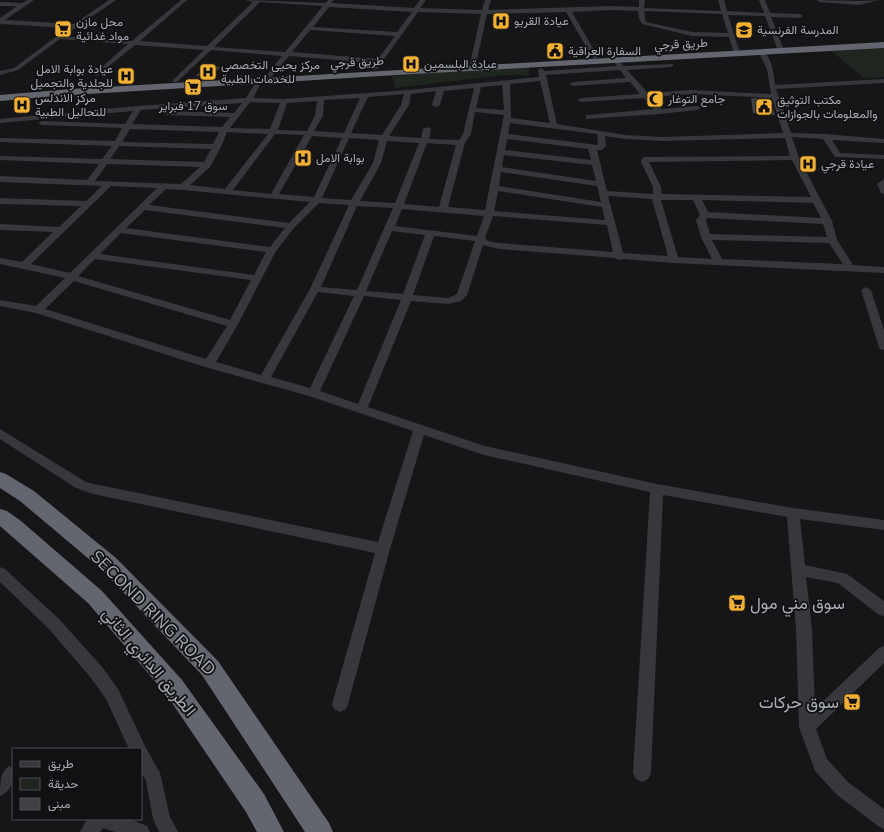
<svg xmlns="http://www.w3.org/2000/svg" width="884" height="832" font-family="'Nunito Sans',Vazirmatn,sans-serif">
  <style>
    .green { fill: #1e261f }
    .building { fill: #404145 }
    .lines { fill: none; stroke-linecap: round; stroke-linejoin: round }
    .minor { fill: #37383d; fill-rule: evenodd }
    .highway { fill: #63666e; fill-rule: evenodd }
    .labels { text-anchor: middle; dominant-baseline: central; stroke-width: 3.5; stroke-linejoin: round; paint-order: stroke }
    .far-poi-label { font-size: 12px; fill: #a8adb8; stroke: #111113; text-anchor: start }
    .far-street-label { font-size: 12px; fill: #a8adb8; stroke: #111113 }
    .near-poi-label { font-size: 17px; fill: #a8adb8; stroke: #111113; text-anchor: start }
    .near-street-label { font-size: 17px; fill: #a8adb8; stroke: #111113 }
  </style>
  <rect width="100%" height="100%" fill="#161618"/>
  <path class="green" d="M884,47V77L864,78L830,50Z
    M529,66V75H505L395,88L392,76Z"/>
  <path class="building" d="M205,66L220,67L211,77L196,76Z
    M751,98L770,99L775,115L753,113Z"/>
  <g class="lines">
    <path class="minor" d="M27,0H34L5,20L74,24L109,0H116L68,33L65,31L69,28L0,24V18L17,6H0V2L22,3Z
      M181,0H187L140,41L207,46L253,2L244,0L326,3L328,0H334L331,3L414,8L420,0H426L420,8L482,10L485,0H491L488,10L612,6L639,7V0H645L644,8L721,11L718,0H724L727,11L764,13L759,0H765L770,13L800,14L803,16L800,18L771,17L783,48L780,50L777,48L765,16L728,15L739,50L736,52L733,50L729,37L692,36L642,24L639,18L638,11L612,10L572,12L598,57L595,59L592,57L566,12L487,14L476,64L473,66L470,64L481,14L418,12L377,69L375,70L372,68L375,63L289,56L272,76L270,77L267,75L282,56L211,50L177,82H173V80L204,50L135,45L97,76L95,75V73L128,44L60,39L18,70L0,75V71L14,68L57,36L132,41ZM260,2L323,6L285,52L214,47ZM329,7L412,12L397,32L313,27ZM644,11L722,14L728,33L692,32L646,22ZM310,30L395,36L378,59L292,52Z
      M816,0L859,1L879,0L859,5L819,2Z
      M762,51C772,56 774,74 775,85L884,79V83L776,89L791,133L825,134L884,139V143L832,140L840,153L884,155V159L838,157H835L823,139L792,137L799,158L832,221L837,240L853,265L884,267V273L674,263L623,259L619,260L615,258L499,249L483,245L467,295L461,301L448,304L411,301L368,407L485,446L657,484L793,508L884,520V530L800,519L805,565L847,574L884,601V616L879,615L838,583L806,577L812,629L815,709L879,648L884,646V663L816,729L827,759L848,782L884,809V829L878,826L836,794L815,771L799,727L796,629L787,517L663,495L651,773L648,779L642,782L636,779L633,773L650,492L484,455L424,435L390,549L348,704L346,709L340,712L334,709L332,704L375,553L93,494L76,488L0,439V429L86,482L94,484L378,542L413,431L309,396L205,367L36,313L0,306V300L36,306L65,278L0,264V258L22,262L53,232L0,230V224L59,227L81,206L0,204V198L86,201L102,186L0,182V176L87,180L99,164L0,160V156L102,159L112,146L0,142V138L115,141L122,128L42,125L38,123L42,121L125,124L133,111L0,123V119L138,106L246,98L257,80L259,79L262,81L253,98L284,99L408,90L539,77L538,70L541,68L545,71L617,66L615,63L618,61L624,66L673,64L674,65L671,67L627,70L648,93L691,90L771,94L767,69L759,53ZM620,70L626,78L573,82L569,84L573,86L630,82L640,94L581,98L577,100L581,102L644,98L654,109L589,115H586V119L660,114L697,110L701,108L697,106L661,109L652,97L691,94L772,98L783,133L662,137L626,135L557,124L546,75ZM540,81L550,123L511,118L510,84ZM502,85L504,110L476,108L481,87ZM474,88L463,134L459,140L429,139L431,129L427,127L423,129L421,138L389,136L409,105L411,94L436,91L432,105L436,107L440,105L444,91ZM404,94L401,105L382,135L351,133L368,97ZM360,98L344,133L314,131L323,116L324,100ZM317,101L315,116L307,131L278,130L287,103ZM250,102L280,103L270,129L230,128ZM242,103L234,113L167,111L163,113L167,115L230,117L222,127L132,124L141,110ZM475,112L504,115L485,210L448,207L465,143L471,134ZM510,123L597,134L598,145L508,134ZM130,129L219,132L213,144L122,142ZM227,132L268,134L225,189L190,185L210,167L221,147ZM275,134L304,135L271,194L233,190ZM312,136L342,138L314,197L279,194ZM605,136L626,139L662,141L785,138L790,156L646,157H643L641,162L653,187V194L607,191L597,150H602L606,146ZM349,138L379,140L373,163L351,200L322,198ZM507,139L588,149L591,160L505,150ZM387,141L419,143L395,203L360,201L381,163ZM427,143L456,145L439,207L404,204ZM119,146L211,149L204,162L110,159ZM504,155L592,165L596,181L502,167ZM792,160L811,197L662,194L661,187L649,162ZM107,164L200,167L181,184L95,181ZM501,172L597,186L601,202L499,186ZM111,186L157,188L70,273L31,264ZM166,189L183,190L310,202L289,223L149,205ZM498,191L602,207L605,220L494,211ZM608,196L652,199L668,256L623,253ZM661,200H693L700,215L696,220L701,237L712,259L678,257ZM702,200L813,203L821,218L708,212ZM319,203L349,205L310,289L261,375L216,362L238,324L276,251L294,228ZM357,206L393,208L357,290L321,287ZM402,209L484,216L477,236L395,226ZM145,210L285,228L270,247L126,228ZM493,216L607,225L613,252L499,243L488,241L485,238ZM707,218L823,224L827,237L710,234L706,220ZM392,231L425,235L403,294L366,291ZM121,233L266,252L254,275L100,254ZM434,236L475,241L457,294L448,298L413,295ZM712,240L829,243L843,264L722,259ZM95,259L251,280L230,320L78,276ZM74,281L227,326L206,359L45,309ZM318,292L354,296L310,388L271,377ZM364,296L401,300L358,404L320,391Z
      M884,179V194L881,193L877,184Z
      M866,287L871,290L884,330V350L880,349L879,347L861,290Z
      M0,567L5,569L59,619L103,668L118,689L146,748L160,773L170,817L178,832H159L153,819L146,781L141,772V749H129L106,699L91,678L49,629L0,582Z
      M9,766L13,768C13,781 13,790 0,796C0,783 0,772 9,766Z
      M87,819H130L147,826L150,832H115L103,828L100,832H80Z"/>
    <path class="highway" d="M884,42V48L397,75L71,95L0,101V95L71,89Z
      M0,472L6,474L34,491L116,558L218,661L329,823L333,832H305L202,675L102,570L20,501L0,488Z
      M0,509L7,511L21,521L102,591L182,680L264,794L284,832H257L246,812L166,694L88,603L0,526Z"/>
  </g>
  <defs>
    <symbol id="hospital-square" viewBox="-11 -11 22 22"><rect x="-9" y="-9" width="18" height="18" rx="4" fill="#f2b134" stroke="#111113"/><path d="M-5-5h3v3.5h4V-5h3V5h-3V1.5h-4V5h-3Z" fill="#111"/></symbol>
    <symbol id="supermarket-square" viewBox="-11 -11 22 22"><rect x="-9" y="-9" width="18" height="18" rx="4" fill="#f2b134" stroke="#111113"/><path d="M-6-5.5h2.5l.6 2H6L4.5 2H-2.5L-4.4-4H-6ZM-1.5 3.2a1.3 1.3 0 1 0 .1 0ZM3 3.2a1.3 1.3 0 1 0 .1 0Z" fill="#111"/></symbol>
    <symbol id="school-square" viewBox="-11 -11 22 22"><rect x="-9" y="-9" width="18" height="18" rx="4" fill="#f2b134" stroke="#111113"/><path d="M0-5L7-2L0 1L-7-2ZM-4 1L0 2.5L4 1V4Q0 6-4 4Z" fill="#111"/></symbol>
    <symbol id="civic-square" viewBox="-11 -11 22 22"><rect x="-9" y="-9" width="18" height="18" rx="4" fill="#f2b134" stroke="#111113"/><path d="M-.6-6.5H3V-4.5H.6V-3L4-1V1h2V6H-6V1h2V-1L-.6-3ZM-1.2 2.5V6h2.4V2.5Z" fill="#111"/></symbol>
    <symbol id="mosque-square" viewBox="-11 -11 22 22"><rect x="-9" y="-9" width="18" height="18" rx="4" fill="#f2b134" stroke="#111113"/><path d="M3.5-4.9A6 6 0 1 0 3.5 4.9A5 5 0 1 1 3.5-4.9Z" fill="#111"/></symbol>
  </defs>
  <g fill-rule="evenodd">
    <use href="#hospital-square" x="491" y="11" width="20" height="20"/>
    <use href="#supermarket-square" x="53" y="19" width="20" height="20"/>
    <use href="#school-square" x="734" y="20" width="20" height="20"/>
    <use href="#civic-square" x="545" y="41" width="20" height="20"/>
    <use href="#hospital-square" x="401" y="54" width="20" height="20"/>
    <use href="#hospital-square" x="198" y="62" width="20" height="20"/>
    <use href="#hospital-square" x="116" y="66" width="20" height="20"/>
    <use href="#supermarket-square" x="183" y="77" width="20" height="20"/>
    <use href="#mosque-square" x="645" y="89" width="20" height="20"/>
    <use href="#hospital-square" x="12" y="95" width="20" height="20"/>
    <use href="#civic-square" x="754" y="97" width="20" height="20"/>
    <use href="#hospital-square" x="293" y="148" width="20" height="20"/>
    <use href="#hospital-square" x="798" y="154" width="20" height="20"/>
    <use href="#supermarket-square" x="727" y="593" width="20" height="20"/>
    <use href="#supermarket-square" x="842" y="692" width="20" height="20"/>
  </g>
  <g class="labels">
    <g class="far-poi-label">
      <text x="514" y="21">عيادة القريو</text>
      <text x="76" y="22">محل مازن<tspan x="76" dy="14">مواد غدائية</tspan></text>
      <text x="757" y="30">المدرسة الفرنسية</text>
      <text x="568" y="51">السفارة العراقية</text>
      <text x="424" y="64">عيادة البلسمين</text>
      <text x="221" y="65">مركز يحيى التخصصي<tspan x="221" dy="14">للخدمات الطبية</tspan></text>
      <text x="113" y="69" text-anchor="end">عيادة بوابة الامل<tspan x="113" dy="14">للجلدية والتجميل</tspan></text>
      <text x="35" y="98">مركز الاندلس<tspan x="35" dy="14">للتحاليل الطبية</tspan></text>
      <text x="668" y="99">جامع التوغار</text>
      <text x="777" y="100">مكتب التوثيق<tspan x="777" dy="14">والمعلومات بالجوازات</tspan></text>
      <text x="193" y="106" text-anchor="middle">سوق 17 فبراير</text>
      <text x="316" y="158">بوابة الامل</text>
      <text x="821" y="164">عيادة قرجي</text>
    </g>
    <g class="far-street-label">
      <text transform="translate(681 44) rotate(-3)">طريق قرجي</text>
      <text transform="translate(357 62) rotate(-3)">طريق قرجي</text>
    </g>
    <g class="near-poi-label">
      <text x="750" y="603">سوق مني مول</text>
      <text x="839" y="702" text-anchor="end">سوق حركات</text>
    </g>
    <g class="near-street-label">
      <text transform="translate(153 613) rotate(45)">SECOND RING ROAD</text>
      <text transform="translate(149 662) rotate(50)">الطريق الدائري الثاني</text>
    </g>
  </g>
  <rect x="12" y="748" width="130" height="72" fill="#111113" stroke="#4d4f55"/>
  <rect x="20" y="761" width="20" height="6" fill="#37383d" stroke="#4d4f55"/>
  <text x="48" y="768" font-size="12" fill="#a8adb8">طريق</text>
  <rect x="20" y="778" width="20" height="12" fill="#1e261f" stroke="#4d4f55"/>
  <text x="48" y="788" font-size="12" fill="#a8adb8">حديقة</text>
  <rect x="20" y="798" width="20" height="12" fill="#404145" stroke="#4d4f55"/>
  <text x="48" y="808" font-size="12" fill="#a8adb8">مبنى</text>
</svg>
